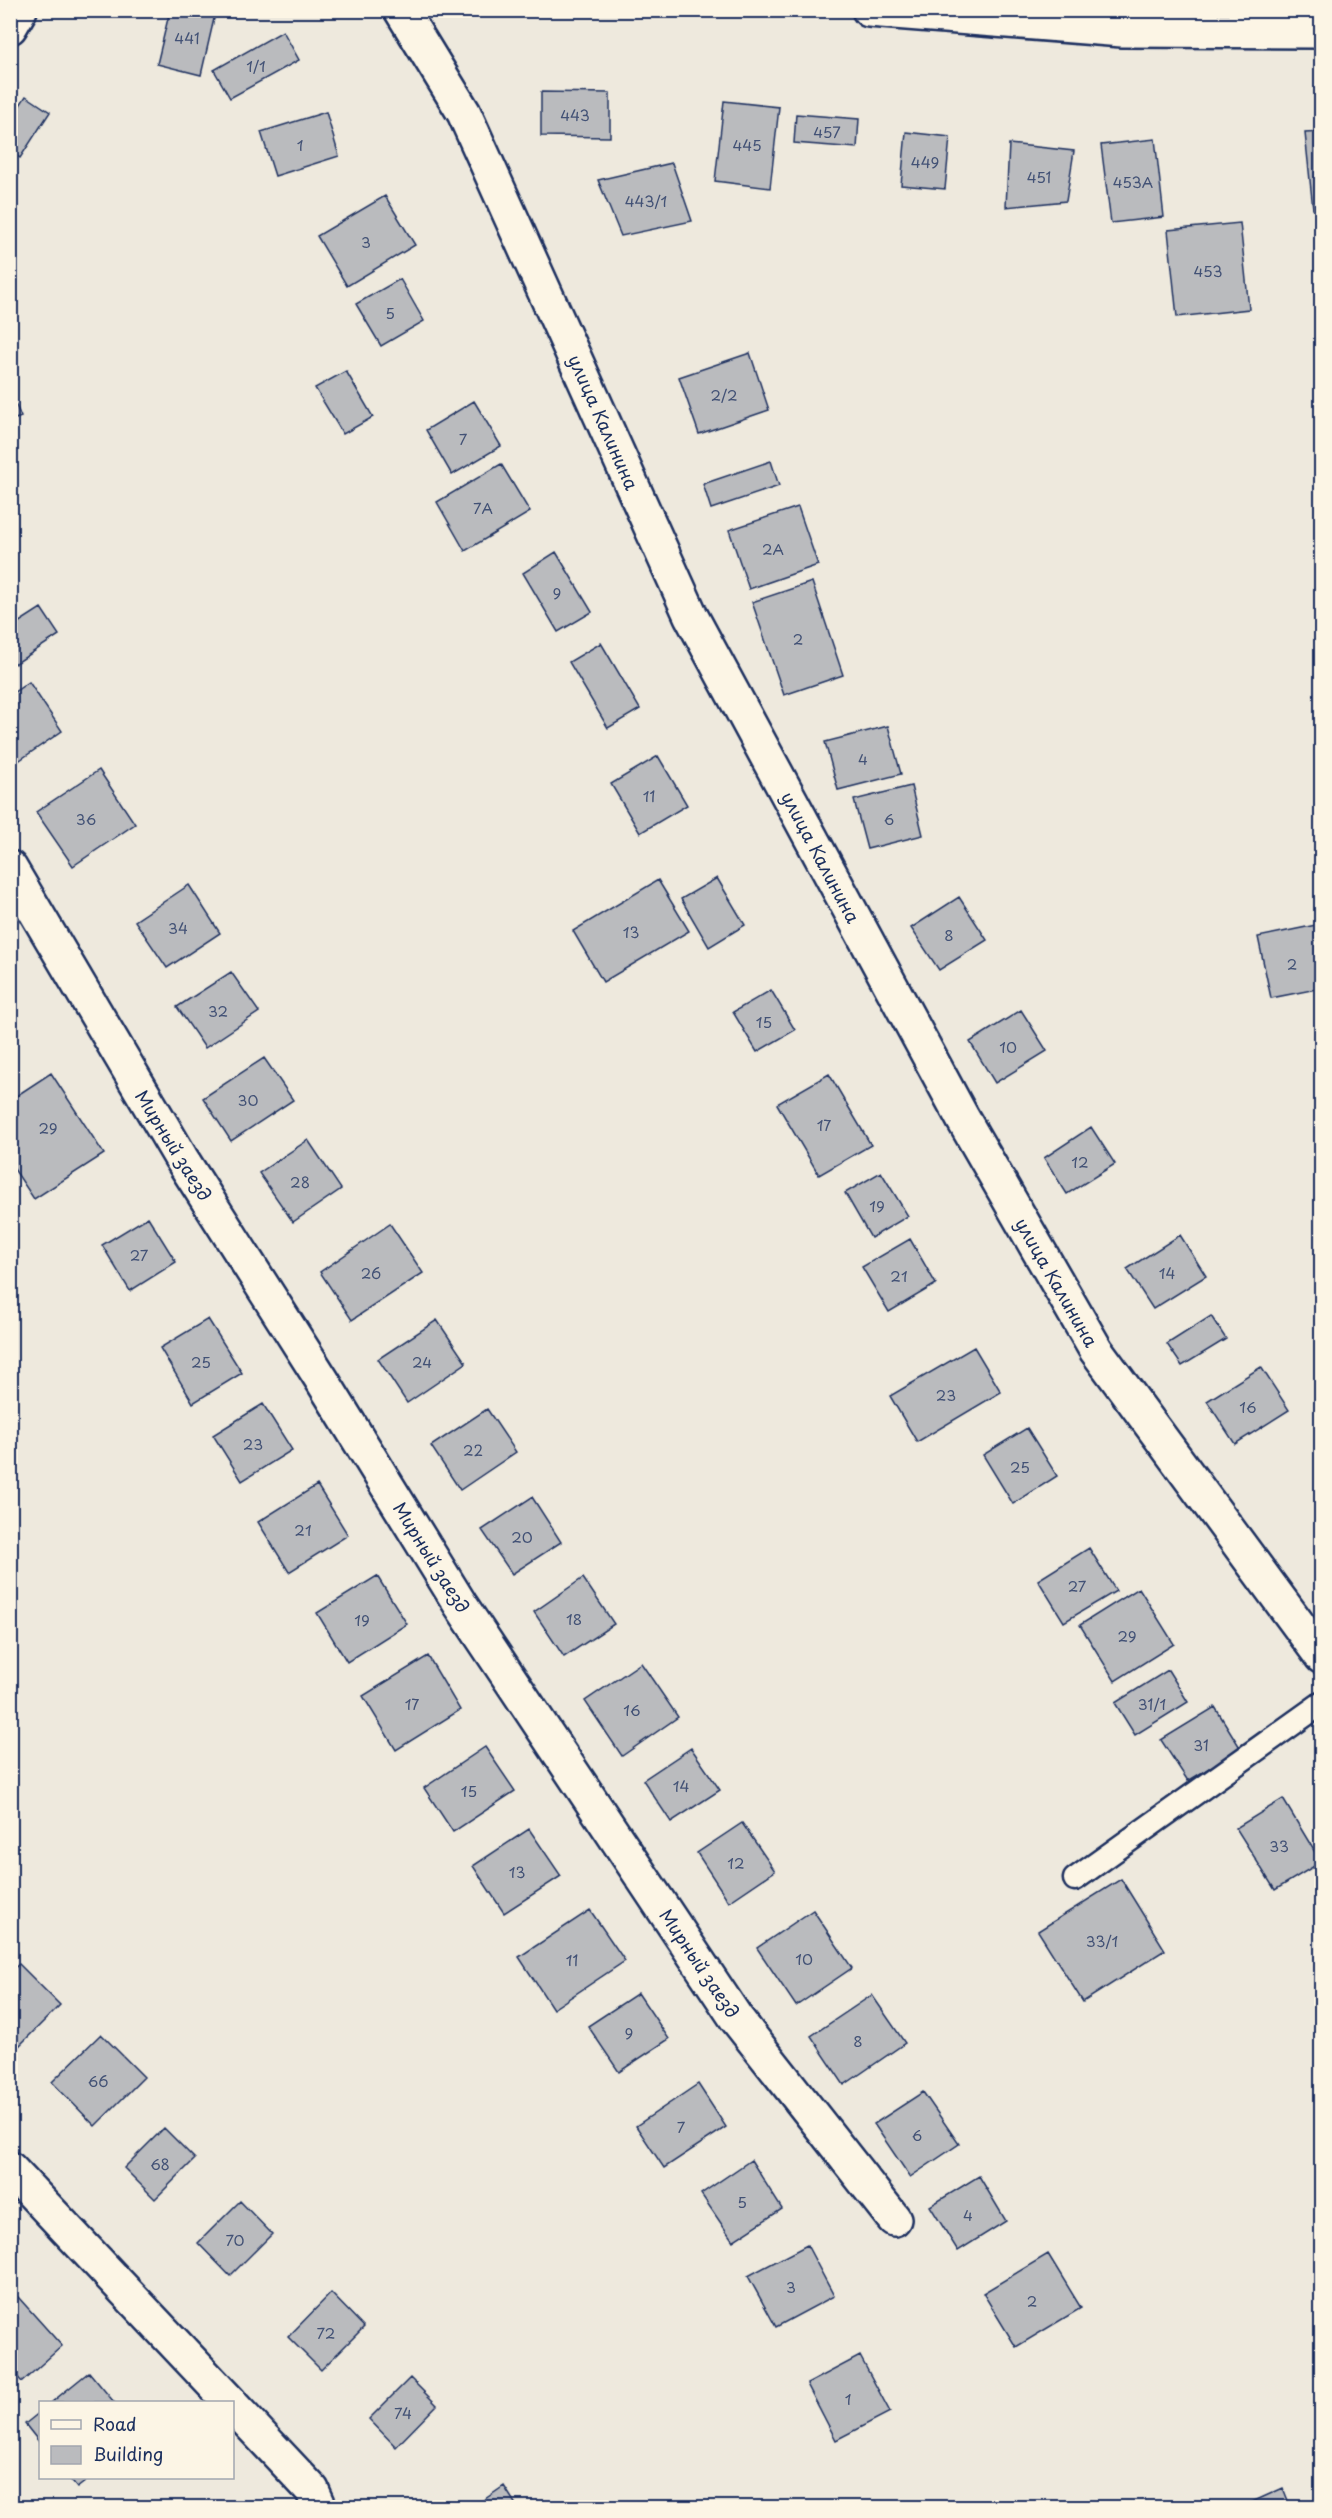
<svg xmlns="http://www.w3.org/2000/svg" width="1332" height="2518" font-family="'Playpen Sans',sans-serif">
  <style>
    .building { fill: #babbbe; stroke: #1b2f5e; stroke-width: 1.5 }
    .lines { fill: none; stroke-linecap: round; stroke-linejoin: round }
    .lane-casing { stroke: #1b2f5e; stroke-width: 27 }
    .street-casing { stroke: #1b2f5e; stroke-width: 38 }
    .secondary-casing { stroke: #1b2f5e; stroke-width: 38 }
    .lane { stroke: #fcf5e5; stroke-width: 22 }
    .street { stroke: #fcf5e5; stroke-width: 33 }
    .secondary { stroke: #fcf5e5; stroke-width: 33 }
    .labels { text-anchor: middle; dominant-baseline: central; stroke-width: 4.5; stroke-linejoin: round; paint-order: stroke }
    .number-label { font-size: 15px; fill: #435276 }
    .street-label { font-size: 18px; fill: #1b2f5e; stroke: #fcf5e5 }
  </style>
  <rect width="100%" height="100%" fill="#eee9dd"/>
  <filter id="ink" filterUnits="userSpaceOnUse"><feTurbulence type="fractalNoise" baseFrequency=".0167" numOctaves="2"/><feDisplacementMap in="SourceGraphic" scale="12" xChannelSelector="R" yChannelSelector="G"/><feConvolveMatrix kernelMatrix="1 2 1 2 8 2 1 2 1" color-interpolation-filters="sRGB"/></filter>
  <g filter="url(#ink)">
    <path class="building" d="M170,10H216L201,75L157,64Z
      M283,31L299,60L230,98L214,70Z
      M541,92L610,93V137L541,136Z
      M26,96L50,112L20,158L10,152V120Z
      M724,101L779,107L770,188L715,181Z
      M326,112L339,156L275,176L261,132Z
      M796,114L859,119L857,148L794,143Z
      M906,132L950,137L945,189L901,185Z
      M1322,132V208L1313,209L1305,133Z
      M1155,139L1164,217L1111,223L1101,145Z
      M1009,144L1074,151L1066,201L1006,207Z
      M672,163L692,221L621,236L598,180Z
      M385,196L415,245L347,286L317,236Z
      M1240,223L1249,309L1177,317L1168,230Z
      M400,279L424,321L381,346L356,304Z
      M750,353L769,410L699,434L679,377Z
      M346,371L373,417L343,434L315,388Z
      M10,391L21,417L10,421Z
      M474,401L501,446L452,475L426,430Z
      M771,461L779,486L711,509L703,484Z
      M501,464L530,512L465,551L437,502Z
      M798,507L818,565L749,589L729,530Z
      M556,552L592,612L558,632L523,573Z
      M812,582L843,675L784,695L752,602Z
      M41,608L59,635L15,664L10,658V628Z
      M601,643L640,709L608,728L569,662Z
      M29,682L62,731L14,764L10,758V695Z
      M888,726L901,774L838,790L825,742Z
      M658,756L687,805L640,833L611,784Z
      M99,770L135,824L73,866L36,812Z
      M911,786L923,835L867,849L854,800Z
      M717,878L745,925L709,947L681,899Z
      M658,880L689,931L603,982L573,931Z
      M189,885L220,933L167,968L135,921Z
      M959,897L987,940L939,970L911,928Z
      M1321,924L1322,988L1271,998L1258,937Z
      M231,972L259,1012L205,1048L177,1007Z
      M771,990L795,1030L757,1052L733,1012Z
      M1021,1010L1047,1051L995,1083L970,1042Z
      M264,1058L293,1100L231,1141L203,1098Z
      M51,1073L104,1154L34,1199L10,1163V1100Z
      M829,1074L871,1145L819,1175L777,1104Z
      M1091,1127L1115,1164L1067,1194L1044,1158Z
      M308,1140L341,1189L293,1222L259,1173Z
      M881,1172L908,1216L871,1238L845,1193Z
      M148,1217L176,1262L130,1291L102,1245Z
      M390,1224L423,1273L352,1320L320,1272Z
      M1180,1235L1206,1276L1153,1309L1127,1269Z
      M910,1239L936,1284L889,1312L862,1267Z
      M1211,1316L1226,1339L1182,1366L1167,1344Z
      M208,1319L242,1373L193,1403L160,1348Z
      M437,1320L466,1363L407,1403L378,1359Z
      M974,1347L1001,1392L917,1442L890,1396Z
      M1261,1367L1289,1410L1235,1444L1207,1401Z
      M263,1404L292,1450L242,1481L213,1435Z
      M487,1409L516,1452L460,1490L431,1446Z
      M1027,1428L1057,1476L1013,1504L983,1455Z
      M317,1485L348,1535L289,1572L258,1522Z
      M532,1497L561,1542L512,1574L482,1530Z
      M1089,1548L1116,1591L1064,1622L1038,1580Z
      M377,1576L407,1624L347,1662L317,1613Z
      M583,1578L614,1624L564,1657L534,1612Z
      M1139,1588L1174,1644L1115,1681L1080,1625Z
      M428,1656L460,1710L396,1750L363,1696Z
      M641,1663L678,1717L622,1756L585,1701Z
      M1168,1670L1188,1702L1135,1735L1115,1703Z
      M1215,1707L1241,1749L1188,1781L1161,1740Z
      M485,1747L515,1791L453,1832L424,1788Z
      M691,1748L720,1790L671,1822L643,1780Z
      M1283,1799L1321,1862L1275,1890L1236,1828Z
      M742,1823L775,1871L729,1902L697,1853Z
      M529,1829L561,1876L504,1913L473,1866Z
      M1121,1879L1165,1950L1083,2002L1038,1931Z
      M590,1910L625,1961L553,2009L519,1957Z
      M813,1910L852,1968L796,2006L757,1948Z
      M19,1964L60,2005L18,2047L10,2039V1972Z
      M638,1993L669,2039L619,2072L588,2026Z
      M872,1995L905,2043L844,2085L811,2036Z
      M101,2034L144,2077L95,2126L52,2082Z
      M698,2084L726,2127L664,2168L636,2126Z
      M923,2092L959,2144L910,2177L874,2124Z
      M164,2128L195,2159L155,2199L124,2168Z
      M751,2160L782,2209L733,2241L701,2194Z
      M979,2176L1006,2221L958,2251L930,2206Z
      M240,2201L272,2234L230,2276L198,2243Z
      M807,2245L834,2296L776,2327L748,2276Z
      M1048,2254L1081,2308L1016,2347L983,2293Z
      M331,2293L364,2327L321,2370L288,2337Z
      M18,2297L62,2346L22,2382L10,2369V2303Z
      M860,2356L890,2412L836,2440L807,2384Z
      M89,2372L114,2402H52Z
      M410,2378L437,2405L396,2447L369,2419Z
      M40,2412V2443L25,2424Z
      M69,2478H90L77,2488Z
      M504,2486L518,2508H472Z
      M1283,2488L1291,2508H1239Z"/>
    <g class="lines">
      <defs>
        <path id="lane" d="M1075,1879L1322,1703"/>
        <path id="street" d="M401,10L464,113L691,616L963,1119L1096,1350L1322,1657
          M10,27L20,10
          M10,868L181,1158L322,1380L460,1604L736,2018L894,2219
          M10,2169L230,2402
          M232,2405L312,2490L320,2508"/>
        <path id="secondary" d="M869,10L1122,30L1322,31"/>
      </defs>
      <use href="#lane" class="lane-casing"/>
      <use href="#street" class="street-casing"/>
      <use href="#secondary" class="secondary-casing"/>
      <use href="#lane" class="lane"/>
      <use href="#street" class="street"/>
      <use href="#secondary" class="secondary"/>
    </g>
  </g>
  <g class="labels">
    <g class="number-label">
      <text x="187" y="37">441</text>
      <text x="256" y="65">1/1</text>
      <text x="575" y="114">443</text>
      <text x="827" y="131">457</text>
      <text x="300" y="144">1</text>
      <text x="747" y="144">445</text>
      <text x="925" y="161">449</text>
      <text x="1039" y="176">451</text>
      <text x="1133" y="181">453А</text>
      <text x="646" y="200">443/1</text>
      <text x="366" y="241">3</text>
      <text x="1208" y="270">453</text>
      <text x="390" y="312">5</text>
      <text x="724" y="394">2/2</text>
      <text x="463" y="438">7</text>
      <text x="483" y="507">7А</text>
      <text x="773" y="548">2А</text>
      <text x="557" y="592">9</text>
      <text x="798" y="638">2</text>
      <text x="863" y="758">4</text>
      <text x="649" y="795">11</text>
      <text x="86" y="818">36</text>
      <text x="889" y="818">6</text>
      <text x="178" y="927">34</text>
      <text x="631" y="931">13</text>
      <text x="949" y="934">8</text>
      <text x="1292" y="963">2</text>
      <text x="218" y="1010">32</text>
      <text x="764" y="1021">15</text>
      <text x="1008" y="1046">10</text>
      <text x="248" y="1099">30</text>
      <text x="824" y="1124">17</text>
      <text x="48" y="1127">29</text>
      <text x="1080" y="1161">12</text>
      <text x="300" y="1181">28</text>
      <text x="877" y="1205">19</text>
      <text x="139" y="1254">27</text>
      <text x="371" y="1272">26</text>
      <text x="1167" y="1272">14</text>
      <text x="899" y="1275">21</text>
      <text x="201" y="1361">25</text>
      <text x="422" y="1361">24</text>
      <text x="946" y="1394">23</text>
      <text x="1248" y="1406">16</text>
      <text x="253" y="1443">23</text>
      <text x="473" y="1449">22</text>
      <text x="1020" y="1466">25</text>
      <text x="303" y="1529">21</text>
      <text x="522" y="1536">20</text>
      <text x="1077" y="1585">27</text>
      <text x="574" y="1618">18</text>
      <text x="362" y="1619">19</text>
      <text x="1127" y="1635">29</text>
      <text x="412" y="1703">17</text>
      <text x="1152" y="1703">31/1</text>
      <text x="632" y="1709">16</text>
      <text x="1201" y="1744">31</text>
      <text x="681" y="1785">14</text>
      <text x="469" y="1790">15</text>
      <text x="1279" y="1845">33</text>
      <text x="736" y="1862">12</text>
      <text x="517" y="1871">13</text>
      <text x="1102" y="1940">33/1</text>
      <text x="804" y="1958">10</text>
      <text x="572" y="1959">11</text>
      <text x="629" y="2032">9</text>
      <text x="858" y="2040">8</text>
      <text x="98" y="2080">66</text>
      <text x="681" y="2126">7</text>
      <text x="917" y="2134">6</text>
      <text x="160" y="2163">68</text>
      <text x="742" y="2201">5</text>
      <text x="968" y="2214">4</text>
      <text x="235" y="2239">70</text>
      <text x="791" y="2286">3</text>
      <text x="1032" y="2300">2</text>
      <text x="326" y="2332">72</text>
      <text x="848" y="2398">1</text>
      <text x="403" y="2412">74</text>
    </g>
    <g class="street-label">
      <text transform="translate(604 422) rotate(66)">улица Калинина</text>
      <text transform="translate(821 857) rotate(62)">улица Калинина</text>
      <text transform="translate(174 1145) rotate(58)">Мирный заезд</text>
      <text transform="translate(1057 1282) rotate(60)">улица Калинина</text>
      <text transform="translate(432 1557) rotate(58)">Мирный заезд</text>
      <text transform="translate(700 1963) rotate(56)">Мирный заезд</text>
    </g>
  </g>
  <rect width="1332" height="2518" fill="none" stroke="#fcf5e5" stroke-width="36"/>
  <rect x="18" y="18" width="1296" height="2482" fill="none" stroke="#1b2f5e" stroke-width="2" filter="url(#ink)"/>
  <rect x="39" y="2401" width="195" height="78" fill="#fcf5e5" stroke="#a2a6af" stroke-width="1.5"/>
  <rect x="51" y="2420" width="30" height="9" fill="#fcf5e5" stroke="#a2a6af" stroke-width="1.5"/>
  <text x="93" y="2431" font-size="18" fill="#1b2f5e">Road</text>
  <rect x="51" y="2446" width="30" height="18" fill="#babbbe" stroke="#a2a6af" stroke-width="1.5"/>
  <text x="93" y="2461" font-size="18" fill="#1b2f5e">Building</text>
</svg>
